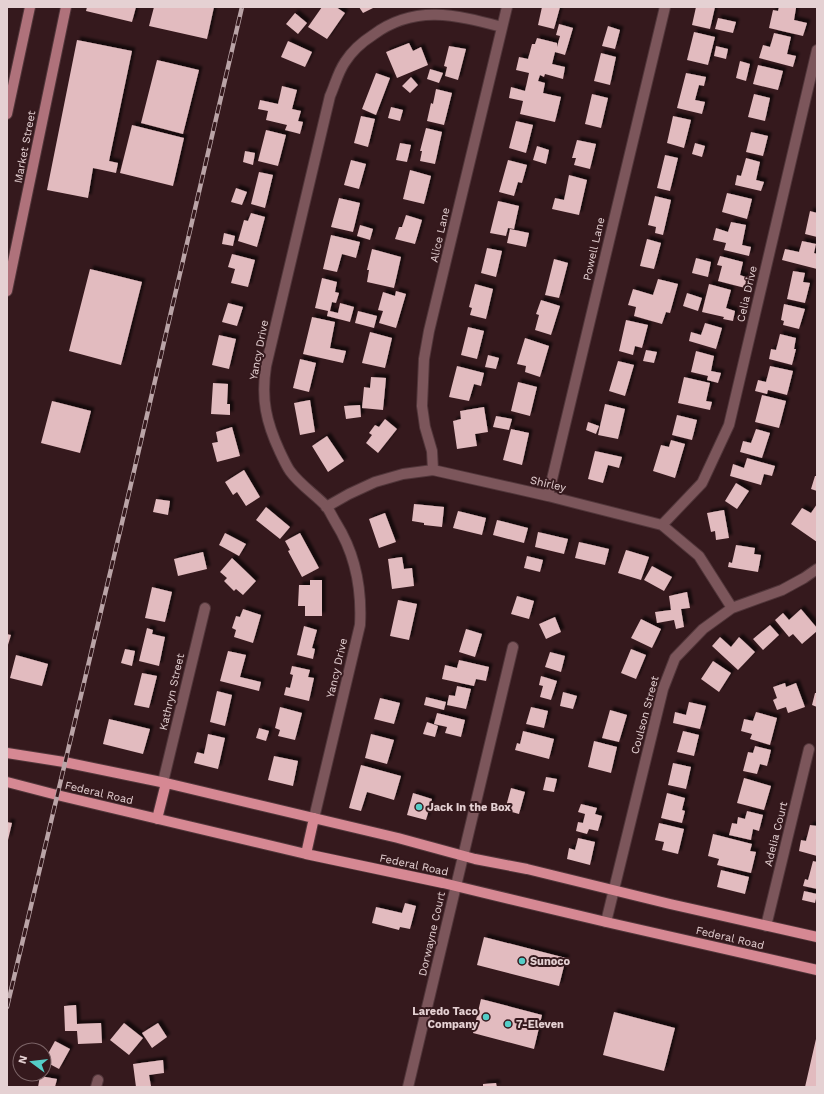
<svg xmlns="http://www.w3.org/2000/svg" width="824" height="1094" font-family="'Work Sans',sans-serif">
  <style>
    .building { fill: #e2bbbf; filter: url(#shadow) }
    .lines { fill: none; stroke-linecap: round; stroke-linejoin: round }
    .street-casing { stroke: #51363a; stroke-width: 12 }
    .secondary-casing { stroke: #51363a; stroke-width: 12 }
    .primary-casing { stroke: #51363a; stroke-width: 12 }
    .street { stroke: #7c565b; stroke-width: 10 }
    .secondary { stroke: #af727b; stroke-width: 10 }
    .primary { stroke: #d68893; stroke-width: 10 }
    .rail-casing { stroke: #baa4a7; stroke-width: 4.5 }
    .rail { stroke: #35191d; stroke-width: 3; stroke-dasharray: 9; stroke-linecap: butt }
    .poi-dot { fill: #54cdc7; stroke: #35191d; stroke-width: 1.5 }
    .labels { text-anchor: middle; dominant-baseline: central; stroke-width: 4; stroke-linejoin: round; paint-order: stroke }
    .street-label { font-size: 11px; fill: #e5d1d3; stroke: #35191d }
    .poi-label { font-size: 11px; font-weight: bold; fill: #e5d1d3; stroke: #35191d; text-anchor: start }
  </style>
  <defs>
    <filter id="shadow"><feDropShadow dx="3.5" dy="-3.5" stdDeviation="1" flood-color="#0009"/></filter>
  </defs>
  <rect width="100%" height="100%" fill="#35191d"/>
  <path class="building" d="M87,7H136L132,22L86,11Z
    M154,7H214L207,39L149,26Z
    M322,7H336L345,13L327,39L308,27Z
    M359,7H375L363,13Z
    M542,7H560L554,29L538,25Z
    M696,7H715L710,29L692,25Z
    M779,7L796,8L794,20L807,23L803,36L769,28L773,10L778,11Z
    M295,13L307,23L298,34L286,24Z
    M718,18L736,22L733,33L715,29Z
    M559,24L573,28L565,55L555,52L552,64L565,67L563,79L545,74L544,77L540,75L538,81L545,83L543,93L561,97L555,122L520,114L523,101L509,98L511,87L525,91L529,73L516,70L519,57L528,59L532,44H535L537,38L557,43V47L560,36L556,35Z
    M608,26L620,30L615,49L602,46Z
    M694,32L715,37L708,65L687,60Z
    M774,33L791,37L787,54L796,56L793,67L759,58L763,45L770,47Z
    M77,40L132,51L109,161L118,163L116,173L93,168L88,198L47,190Z
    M288,41L312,52L305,67L281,57Z
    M409,43L413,51L421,47L428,65L397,78L386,52Z
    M449,46L466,49L458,80L445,76L447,67L444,66Z
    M716,46L728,49L726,59L714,56Z
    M601,53L616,57L610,85L594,81Z
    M157,60L199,70L183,134L141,123Z
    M740,61L750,64L746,81L736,78Z
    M758,65L783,71L778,90L753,84Z
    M430,69L443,73L439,83L427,79Z
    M376,73L390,78L376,115L362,109Z
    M686,73L706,77L704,86L699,85L695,100L705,102L702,114L677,108Z
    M411,77L418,85L410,93L402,86Z
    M282,86L297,90L292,109L301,111L298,121L303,122L300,134L285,130L287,125L266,120L268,111L258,109L260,100L278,104Z
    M436,89L452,93L444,125L427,121L431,103L433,104Z
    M592,94L608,98L601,128L585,124Z
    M754,94L770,98L765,121L748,117Z
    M391,107L403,110L400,121L388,118Z
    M361,116L375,119L368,147L354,143Z
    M673,116L691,120L684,148L667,143Z
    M516,121L533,125L526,153L509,148Z
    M132,125L184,138L173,186L120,173Z
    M426,128L442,132L435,164L420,161L422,151H420Z
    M266,130L286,135L278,166L258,161Z
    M751,132L768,136L763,156L746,152Z
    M577,140L596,144L590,169L574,165L576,158H572Z
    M400,143L411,145L407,162L396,160Z
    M695,143L705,146L702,157L692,154Z
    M537,146L549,150L546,164L533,160Z
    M245,151L255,153L253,165L243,162Z
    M665,155L678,158L670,191L657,188Z
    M746,158L760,162L756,180L764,182L761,191L735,185L737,175L741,176Z
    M351,160L366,164L359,189L344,185Z
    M508,160L527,165L522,183L518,182L514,196L499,192Z
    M410,170L431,176L424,204L403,199Z
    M259,172L273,175L265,208L251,204Z
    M569,175L587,180L579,215L552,209L555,198L564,200Z
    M236,188L247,192L242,205L231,202Z
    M727,193L752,199L747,219L722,212Z
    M655,196L671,200L663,235L655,233L656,227L648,225Z
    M339,198L360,203L353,232L331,227Z
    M498,201L519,206L514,229L508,228L506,236L490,233Z
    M810,211L817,213V237L805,234Z
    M251,213L265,217L257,247L238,241L244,220L248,221Z
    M406,215L422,220L415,244L395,239L399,227H402Z
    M731,222L746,225L742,245L751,247L749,256L724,250L726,243L713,240L716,228L728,232Z
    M360,225L373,229L370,240L357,236Z
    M510,229L529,233L526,247L507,243Z
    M224,233L235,236L233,246L222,244Z
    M331,235L360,242L356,258L342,254L337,272L323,269Z
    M647,239L661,243L654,269L640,266Z
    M802,241L816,244L814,253L817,254V269L782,260L785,249L799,252Z
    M487,248L502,251L496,277L481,273Z
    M372,249L401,257L394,288L367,282L369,270H367Z
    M232,254L255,260L248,287L231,283L235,269L228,267Z
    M720,256L743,262L740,275L748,278L745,288L718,281L722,266L717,265Z
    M696,258L711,262L708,277L692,273Z
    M554,259L568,263L559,298L545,295Z
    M90,269L142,282L121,365L69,351Z
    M793,271L805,273L803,282L810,283L805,303L787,299Z
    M322,278L337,282L335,292L339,293L336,303L332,302L330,311L338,313L340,303L354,307L350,322L327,316L328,311L315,308Z
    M658,279L678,284L670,313L666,312L662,324L634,316L636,307L628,305L633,289L653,295Z
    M475,284L493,289L486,319L470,315L472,308L469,307Z
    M709,284L731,290L726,308L735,311L733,321L723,319L724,317L702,312Z
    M396,291L406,294L396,328L379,323L383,311L378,310L383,292L395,296Z
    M687,293L702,298L698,311L683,306Z
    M541,300L560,306L551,335L535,330L539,315L536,314Z
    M228,303L243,307L237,326L222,322Z
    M784,304L805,309L799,329L783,325L784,321L781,320Z
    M358,311L377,316L374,328L355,323Z
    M312,317L335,322L330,348L346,351L343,363L303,354Z
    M626,320L648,325L642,348L635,346L633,355L619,351Z
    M705,323L722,328L716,349L689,341L691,332L701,335Z
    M468,327L484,331L477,359L461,355Z
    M370,332L392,338L385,368L362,363Z
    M780,334L796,338L794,349H796L792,365L769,359L771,349L776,350Z
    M219,335L236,339L229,369L212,365Z
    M525,338L549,346L540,377L525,372L526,366L517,364Z
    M646,350L657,352L654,363L643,361Z
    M696,351L714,356L711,371L721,373L718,383L707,380L708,376L691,372Z
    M488,355L499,358L496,369L485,367Z
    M300,359L316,363L309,392L293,388Z
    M618,361L634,365L625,396L609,391Z
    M457,366L484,373L481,386L474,384L469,401L449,397Z
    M770,366L793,371L787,395L768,390L767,394L755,391L758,380L766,382Z
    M371,377L386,378L383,410L362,408L364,387L370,388Z
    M684,377L710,383L706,401L712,402L710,410L678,403Z
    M518,382L537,387L530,416L511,411Z
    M213,383L228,384L227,404H230V415L211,414Z
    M762,395L786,401L779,428L755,422Z
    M310,400L315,432L300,435L294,403Z
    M52,401L91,411L80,453L41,443Z
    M605,404L625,409L618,439L598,435Z
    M360,405L361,417L346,419L344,406Z
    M484,407L488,432L475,434L477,446L457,449L453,421L461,419L460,411Z
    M677,415L697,420L692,440L672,435Z
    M496,416L512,419L509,430L493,427Z
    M385,419L397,429L378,453L366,443L372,435L369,433L375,425L379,427Z
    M588,422L599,426L596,434L586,430Z
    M232,427L240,456L217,462L212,443L218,442L216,432Z
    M511,429L529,433L522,465L503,460Z
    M756,429L770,433L762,458L740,452L743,441L751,443Z
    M327,436L344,461L328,472L312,446Z
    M671,440L685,444L675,478L653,471L661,445L669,447Z
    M595,451L622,457L619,468L608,465L603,483L588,479Z
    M747,458L775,466L772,476L764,474L761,485L730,476L733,464L744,468Z
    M244,470L260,497L246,506L237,492L233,495L225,482Z
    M815,476H817V491L811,489Z
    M736,483L749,491L737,509L725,501Z
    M156,499L170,501L168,515L153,512Z
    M414,504L444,507L442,527L424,525V523L412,521Z
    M817,504V542L791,524L802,508L811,513Z
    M266,507L290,527L280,539L256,520Z
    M724,510L729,538L716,540L715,531L711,532L707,513Z
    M458,511L486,518L482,535L453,528Z
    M385,513L396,542L379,548L369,519Z
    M497,520L528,528L524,543L493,535Z
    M538,532L568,539L564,554L535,547Z
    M225,533L246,544L239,556L219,545Z
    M300,533L319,568L302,577L288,551L290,550L285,541Z
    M579,542L609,549L605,565L575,558Z
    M736,545L755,548L754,554L761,555L758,572L728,567L729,562L732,563Z
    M626,550L649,557L641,580L618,573Z
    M203,552L207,569L178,576L174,559Z
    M527,556L543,560L540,572L524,568Z
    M402,557L404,569L412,568L414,586L392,589L388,559Z
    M232,558L256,581L243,595L236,589L234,591L224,581L227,578L220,572Z
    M652,566L672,577L664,591L644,580Z
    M310,580H322V616H305V606H298L299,585H310Z
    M152,587L172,592L165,622L145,618Z
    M687,592L690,608L681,609L684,627L676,629L674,620L657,623L655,612L671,610L669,596Z
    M517,596L534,601L529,619L511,614Z
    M398,600L417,604L409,640L390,636Z
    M243,609L261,615L253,643L234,637L236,630L232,628L236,616L240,617Z
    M801,609L817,628V631L802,644L793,634L789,637L775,620L783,613L789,620Z
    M555,617L561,632L546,639L539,624Z
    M641,619L661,629L652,648L631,638Z
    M770,625L779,635L763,650L753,639Z
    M304,626L317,630L312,648L315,649L313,659L297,655Z
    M147,628L153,630L152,634L165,637L159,666L139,661Z
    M466,629L482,634L475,657L459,652Z
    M7,634L11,635L7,648Z
    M720,637L731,647L739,637L755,652L738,670L712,646Z
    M125,649L135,651L132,666L121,663Z
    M631,649L646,655L636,679L621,673Z
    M228,651L246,655L240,677L261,682L259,691L220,681Z
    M550,652L565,656L561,672L545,667Z
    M16,655L48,664L42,686L10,678Z
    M459,660L489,667L486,681L476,679L474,686L442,679L445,665L457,668Z
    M713,661L731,673L719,692L701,679Z
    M292,666L310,670L308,677L314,678L309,701L284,695L286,687L290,688L293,675L290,674Z
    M142,673L157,676L149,708L134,705Z
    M541,676L557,681L551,700L540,697L543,686L539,685Z
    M785,683L786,687L796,683L805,707L788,713L786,707L777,710L773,700L777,698L773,687Z
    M457,686L471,689L466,709L447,705L449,695L455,696Z
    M217,691L232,695L225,726L210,722Z
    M563,692L577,696L573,709L560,706Z
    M815,693H817V707L812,705Z
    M426,697L446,702L444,710L424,705Z
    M380,698L400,703L394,724L374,719Z
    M689,702L706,706L700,729L673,723L675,712L686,715Z
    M280,707L302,713L295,740L278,736L280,730L275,728Z
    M531,707L548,711L544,728L526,724Z
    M610,710L627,715L619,742L602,738Z
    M756,712L777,718L770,745L750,739L752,734L741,731L744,719L753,721Z
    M437,713L465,720L461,737L445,733L447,727L434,724Z
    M109,719L150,729L143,754L103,744Z
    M427,722L438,726L435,737L423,734Z
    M259,728L269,731L266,741L256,738Z
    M523,731L554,739L549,759L515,750L517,743L520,744Z
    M683,731L699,735L694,756L677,752Z
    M208,734L225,738L218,769L194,763L197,752L204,754Z
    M371,734L394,740L387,764L365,758Z
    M594,741L617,747L611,773L588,767Z
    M755,746L771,750L767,766L760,764L757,774L743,771L748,752L753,753Z
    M274,756L298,761L293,786L268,780Z
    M673,763L691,767L686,789L668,785Z
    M361,765L401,776L394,800L367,792L361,811L349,808Z
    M546,777L557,779L554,792L543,790Z
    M744,778L771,786L764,810L737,803Z
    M511,788L525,792L519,814L505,810Z
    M413,793L432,799L426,820L407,815Z
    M667,793L685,798L682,810L685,811L682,823L661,818Z
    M581,804L597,808L595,814L602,816L598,831L589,829L587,834L576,831L578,822L583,823L585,814L578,812Z
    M747,811L763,815L759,831L753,829L751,840L729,835L732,823L737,824L738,817L745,819Z
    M7,822L12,823L8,840L7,839Z
    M659,823L684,829L678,854L662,850L664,842L655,840Z
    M810,825L817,826V856L799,851L801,840L806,841Z
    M713,834L752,844L750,851L756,852L751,873L717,865L719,859L708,856Z
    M578,838L595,842L590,865L567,859L569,848L575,850Z
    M813,861L817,862V889L803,886L805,879L808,880Z
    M721,870L749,877L745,894L717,887Z
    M804,891L817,894L815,903L802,900Z
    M405,903L416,906L410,929L400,927L399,930L372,923L376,907L402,913Z
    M484,937L566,958L559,986L477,965Z
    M481,999L542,1015L534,1049L473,1033Z
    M76,1005L77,1024L101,1023L102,1043L78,1044L77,1031H65L64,1006Z
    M614,1012L675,1028L664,1071L603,1055Z
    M124,1023L143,1038L129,1055L110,1040Z
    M158,1023L167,1037L152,1048L142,1033Z
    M816,1039L817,1087H805Z
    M55,1041L70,1049L59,1069L44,1061Z
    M163,1060L164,1073L149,1075L151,1086L136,1087L133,1064Z
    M40,1076L57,1079L55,1087H38Z
    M496,1083L497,1087H483V1084Z"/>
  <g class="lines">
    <defs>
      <path id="street" d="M433,470L432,451L425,427L422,406L424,359L429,331L507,7
        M548,496L665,7
        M326,507L349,494L375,482L403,474L433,470L548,496L662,525L699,556L732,608
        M662,525L702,483L729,425L817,50
        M163,782L205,608
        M314,818L360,625C362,588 356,555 336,523C333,518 330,512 327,507C316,495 300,485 290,471C286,465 283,458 280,452C266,422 261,399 266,366L330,96C335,85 338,72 345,62C352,51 362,42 373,35C415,4 456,15 502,27
        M606,922L663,689L675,658L703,629L732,608L782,590L804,578L817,569
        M766,926L809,749
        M96,1087L98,1080
        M408,1087L513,647"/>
      <path id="secondary" d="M7,114L30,7
        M7,291L66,7"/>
      <path id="primary" d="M7,753L64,762L166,783L398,838L475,859L527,869L670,904L817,937
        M7,782L57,795L306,854L443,883L606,922L817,970
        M157,819L166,783
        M306,854L314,818"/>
    </defs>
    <use href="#street" class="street-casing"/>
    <use href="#secondary" class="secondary-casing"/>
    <use href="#primary" class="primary-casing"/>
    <use href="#street" class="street"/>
    <use href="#secondary" class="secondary"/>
    <use href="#primary" class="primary"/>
    <defs>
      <path id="rail" d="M7,1007L121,527L242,7"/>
    </defs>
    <use href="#rail" class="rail-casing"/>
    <use href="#rail" class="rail"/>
  </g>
  <g class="poi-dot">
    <circle cx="419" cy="807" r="4"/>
    <circle cx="522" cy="961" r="4"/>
    <circle cx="486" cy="1017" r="4"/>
    <circle cx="508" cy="1024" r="4"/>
  </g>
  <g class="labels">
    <g class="street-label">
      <text transform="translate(25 147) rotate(-79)">Market Street</text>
      <text transform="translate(440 235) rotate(-77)">Alice Lane</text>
      <text transform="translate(594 249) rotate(-77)">Powell Lane</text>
      <text transform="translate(747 294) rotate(-77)">Celia Drive</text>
      <text transform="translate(259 350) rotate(-79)">Yancy Drive</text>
      <text transform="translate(548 484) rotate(13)">Shirley</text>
      <text transform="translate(337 668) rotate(-77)">Yancy Drive</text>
      <text transform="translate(172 692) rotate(-77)">Kathryn Street</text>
      <text transform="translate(645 715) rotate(-75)">Coulson Street</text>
      <text transform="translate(99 793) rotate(13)">Federal Road</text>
      <text transform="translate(776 834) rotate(-76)">Adelia Court</text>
      <text transform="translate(414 865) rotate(12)">Federal Road</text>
      <text transform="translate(432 934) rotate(-77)">Dorwayne Court</text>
      <text transform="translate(730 938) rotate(13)">Federal Road</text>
    </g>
    <g class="poi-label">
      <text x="427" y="807">Jack in the Box</text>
      <text x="530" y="961">Sunoco</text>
      <text x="478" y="1011" text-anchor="end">Laredo Taco<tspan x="478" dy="13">Company</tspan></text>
      <text x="516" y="1024">7-Eleven</text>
    </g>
  </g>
  <rect width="824" height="1094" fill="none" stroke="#e5d1d3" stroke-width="16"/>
  <g transform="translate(32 1062) rotate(285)"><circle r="19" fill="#35191d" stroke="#7b6366"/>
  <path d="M0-3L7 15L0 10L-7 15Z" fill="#54cdc7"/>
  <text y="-6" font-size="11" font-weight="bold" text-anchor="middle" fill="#e5d1d3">N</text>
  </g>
</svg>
